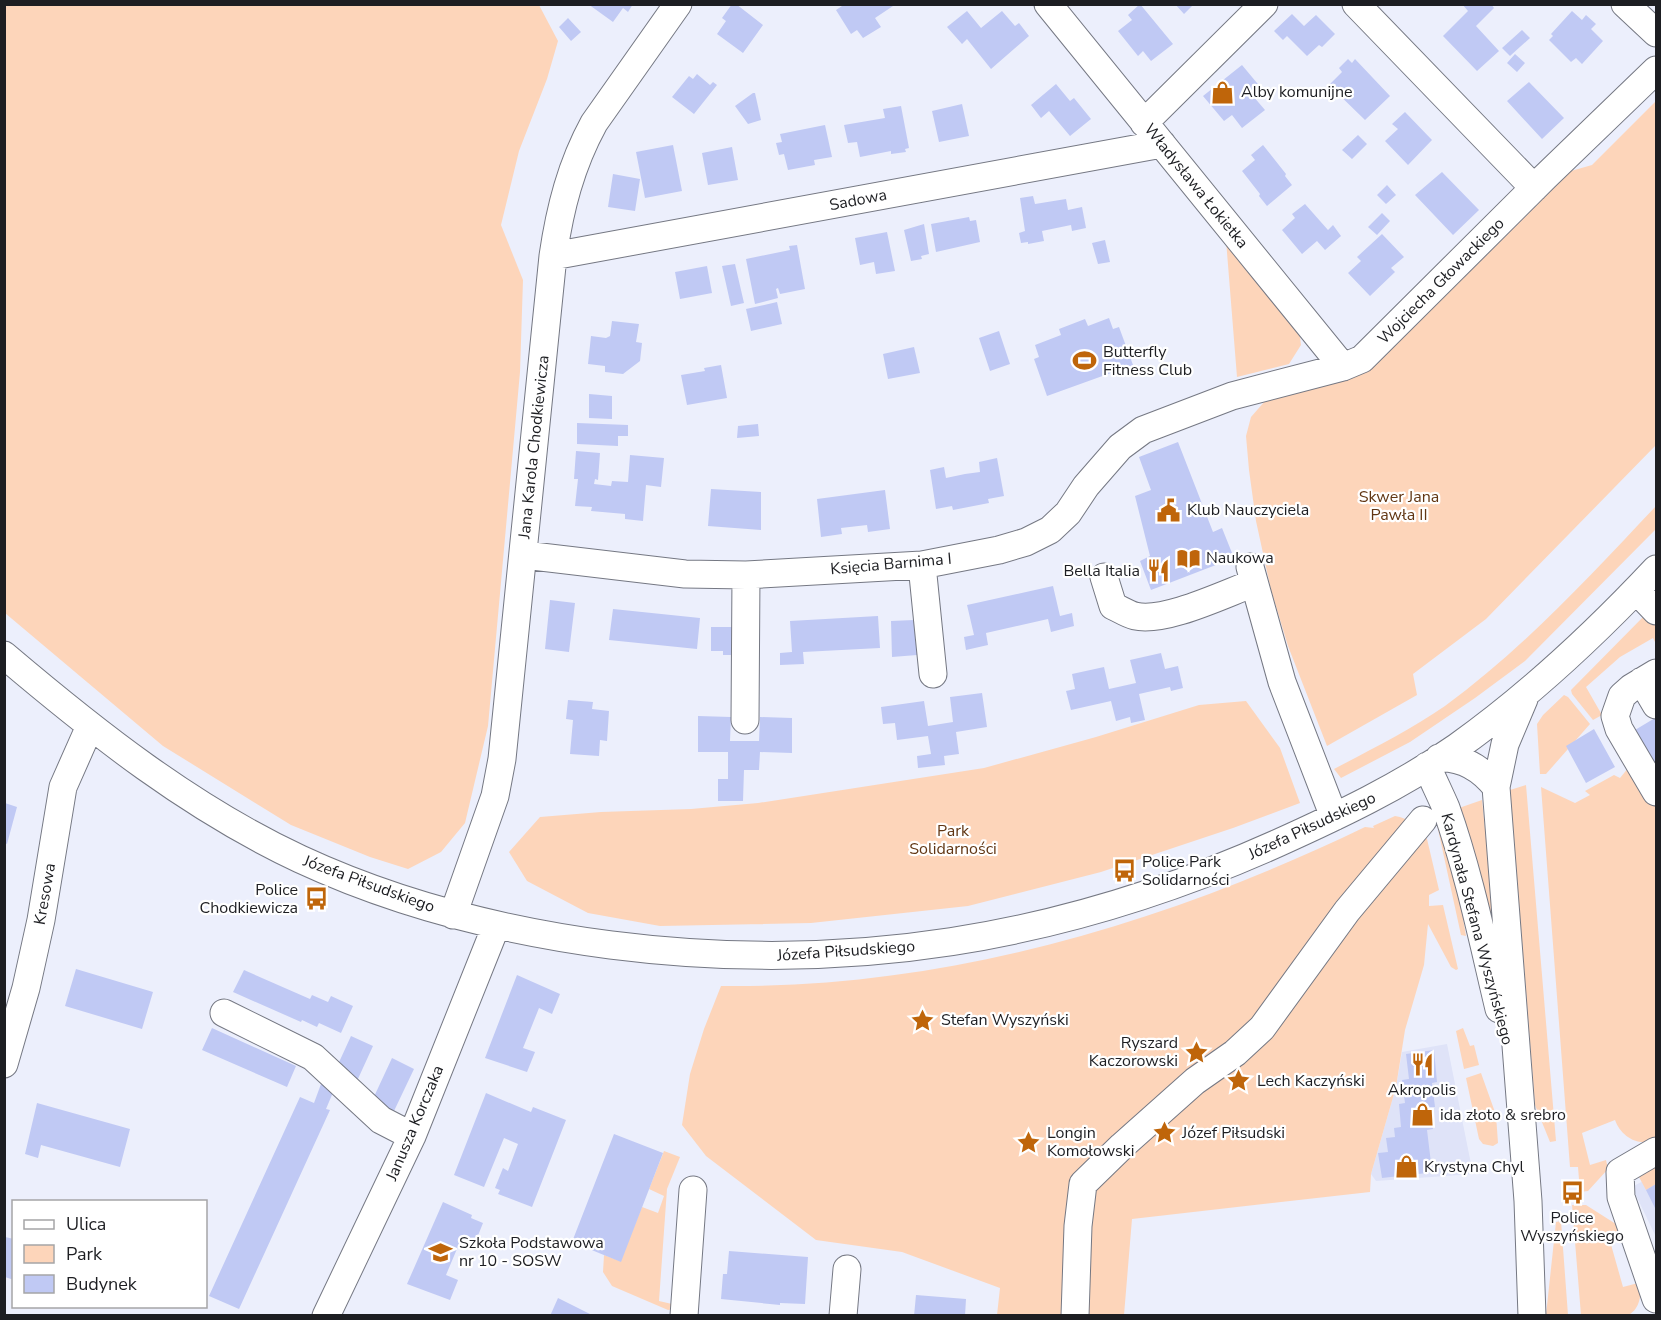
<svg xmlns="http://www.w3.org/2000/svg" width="1661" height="1320" font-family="'Nunito Sans',sans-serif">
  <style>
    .built { fill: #dfe3f8 }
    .green { fill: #fdd5ba }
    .building { fill: #c0c9f4 }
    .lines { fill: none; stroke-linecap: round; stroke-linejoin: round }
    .minor-casing { stroke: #757883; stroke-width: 29 }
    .minor { stroke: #fff; stroke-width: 27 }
    .labels { text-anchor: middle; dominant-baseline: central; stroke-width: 4.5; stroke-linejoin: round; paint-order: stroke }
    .poi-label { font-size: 16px; fill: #1d1e22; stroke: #fff; text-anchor: start }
    .street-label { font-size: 16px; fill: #1d1e22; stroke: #fff }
    .park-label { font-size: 16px; fill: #613613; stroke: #fff }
  </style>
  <rect width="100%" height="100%" fill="#eceffc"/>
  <path class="built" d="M1447,1044L1473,1174L1376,1181L1371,1174L1396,1087L1402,1052Z
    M1656,1174V1237L1632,1187Z"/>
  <path class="green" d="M4,5H539L558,41L547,79L519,151L501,225L523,280L520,372L488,726L465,823L441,852L408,869L370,857L291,825L163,746L5,613Z
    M1656,101V445L1486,619L1413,674L1417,695L1327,746L1288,646L1271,590L1256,521L1249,470L1246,436L1251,417L1265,401L1323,385L1379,362L1571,171L1592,165Z
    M1226,240L1299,329L1301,345L1289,364L1237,377Z
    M1656,506V529L1525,661L1475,698L1410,742L1341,778L1334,769C1372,749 1410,730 1445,706C1524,648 1590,576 1656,506Z
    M1645,615L1656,624V644L1653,638L1620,657L1586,687L1602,715L1593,720L1572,694L1571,690Z
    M1564,695L1568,697L1590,724L1546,774H1540L1537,724L1543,715Z
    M1246,701L1280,748L1300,803L1233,828L1101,872L968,906L811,923L660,926L588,913L527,881L509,852L540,817L601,812L691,809L758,803L984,768L1096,737L1199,705Z
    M1629,760L1656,806V1139C1640,1148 1621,1137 1615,1120L1582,1133L1590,1165L1606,1160L1608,1169L1588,1191L1580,1192L1578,1167H1570L1541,787L1575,803L1590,795L1585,791L1614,775L1620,778L1629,767Z
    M1526,785L1556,1141L1550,1142L1535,1105L1510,790Z
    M1482,800L1495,926L1493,929L1459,808Z
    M1395,816C1408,818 1421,827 1427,839L1439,890L1429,895V906L1443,905L1458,969L1456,970L1451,967L1428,924L1424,965L1405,1030L1396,1087L1371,1174L1370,1192L1132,1219L1124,1315H997L1000,1288L902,1252L816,1240L706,1156L682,1125L690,1074L704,1029L721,986C945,989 1164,924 1365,827L1374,828L1373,826Z
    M1436,820L1440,825L1458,889L1466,936L1461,935Z
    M1463,1028L1470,1046L1474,1045L1479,1065L1464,1069L1456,1031Z
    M1481,1073L1496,1115L1498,1143L1493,1146L1483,1144L1479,1139L1466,1078Z
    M664,1151L680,1157L667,1189L659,1301L672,1304L673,1309L668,1310L612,1286L603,1272L604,1255L620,1261L642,1207L658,1213L664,1196L649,1189Z
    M1656,1163V1184L1646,1190L1639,1177L1646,1168Z
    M1572,1205H1586L1619,1226L1621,1230L1608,1234L1623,1287L1642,1282C1640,1296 1641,1310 1626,1316L1581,1315Z
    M1561,1221L1568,1315H1546L1556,1222Z"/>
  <path class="building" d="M588,4H633L628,12L623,8L613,22Z
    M732,4H736L763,25L743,53L717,34L726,21L722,18Z
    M845,4H896L875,18L881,27L863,38L857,30L851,34L836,10Z
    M1140,4L1173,44L1151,61L1143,51L1138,56L1118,31L1132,20L1128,15Z
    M1175,4H1194L1184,14Z
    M1462,4H1491L1494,8L1476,26L1499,51L1477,71L1443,36L1468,11Z
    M967,11L981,28L1002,11L1015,26L1019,23L1029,36L991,69L967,39L962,44L947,27Z
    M1572,11L1582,20L1586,15L1596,24L1591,29L1603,41L1582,64L1576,58L1571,62L1549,40L1553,36L1551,34Z
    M1292,14L1304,26L1316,15L1335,34L1322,47L1319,45L1307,56L1287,36L1283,40L1274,31Z
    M568,18L581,32L571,41L559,27Z
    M1522,30L1530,38L1510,56L1502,48Z
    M1515,54L1525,63L1517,72L1507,63Z
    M1348,59L1352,63L1355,59L1390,96L1365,120L1329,85L1342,72L1339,68Z
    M1242,65L1262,89L1253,96L1265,110L1242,128L1232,115L1224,121L1203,96Z
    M697,74L710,85L713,82L717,85L694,114L672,97L689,76L693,79Z
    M1529,82L1564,118L1542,139L1507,101Z
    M1056,84L1070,101L1074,98L1091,119L1070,136L1049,111L1041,118L1031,105Z
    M753,93H755L761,120L748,124L735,106Z
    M962,104L969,136L939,142L932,111Z
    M901,106L909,148L905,149L906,152L891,154V151L860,157L857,142L848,143L844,125L885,118L883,109Z
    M1405,112L1432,140L1408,165L1385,141L1398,129L1392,124Z
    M825,125L832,157L814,160L815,165L788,170L784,154L779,155L776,143L782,142L780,134Z
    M1358,135L1367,144L1352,159L1342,150Z
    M673,145L682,191L645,198L636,152Z
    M1263,145L1286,174L1285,176L1292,185L1267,206L1259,196L1260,194L1242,171L1255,160L1251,155Z
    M732,147L738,180L708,185L702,153Z
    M1442,172L1479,210L1453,235L1415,195Z
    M613,174L640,179L635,211L608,207Z
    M1387,185L1396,195L1386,204L1377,195Z
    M1033,196L1035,204L1066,199L1068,210L1082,207L1086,228L1072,231L1071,225L1042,231L1044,241L1028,244V242L1021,243L1019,233L1025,231L1020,198Z
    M1305,204L1328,230L1333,225L1341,236L1325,250L1317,241L1302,254L1282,230L1295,218L1292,214Z
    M1382,213L1390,221L1377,235L1368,227Z
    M969,217L970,221L976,220L980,242L936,252L931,224Z
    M924,224L929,254L921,256L922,259L911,261L904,230Z
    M887,232L895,271L876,274L874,262L860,265L855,238Z
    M1382,234L1404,257L1391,268L1395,272L1370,296L1348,273L1361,261L1357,257Z
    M1105,240L1110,262L1098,264L1092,243Z
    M797,245L805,289L780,294L778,288L776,289L778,298L755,304L746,259L790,250L789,246Z
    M735,264L744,303L731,306L722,266Z
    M707,266L712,293L680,299L675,272Z
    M777,302L782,324L751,331L746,309Z
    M1109,318L1113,329L1119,327L1133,365L1047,396L1034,359L1039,357L1035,345L1061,335L1059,329L1085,319L1088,326Z
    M612,321L639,324L636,342L642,343L640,361L623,374L605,372V366L588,364L591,336L606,338L610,336Z
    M999,331L1010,364L990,371L979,338Z
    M914,347L920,373L888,379L883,354Z
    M721,365L727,398L687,405L681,375L705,371L704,368Z
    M589,394L612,396V419L589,418Z
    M577,423L628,425V436H618V446L577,444Z
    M758,424L759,436L737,438L738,426Z
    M1178,442L1213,532L1222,528L1234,558L1151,590L1140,561L1150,556L1135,496L1151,490L1139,457Z
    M576,451L600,453L598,480L595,479L594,484L611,486L612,481L628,482L630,455L664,458L661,487L646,485L643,521L625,519V514L591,511L592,507L575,506L578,479H574Z
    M997,458L1004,496L988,499L989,503L953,510L952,506L936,509L930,470L944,467L946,478L965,474L980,472L979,462Z
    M711,489L761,492V530L708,526Z
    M885,490L890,529L868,532L867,525L841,528L842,534L821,537L817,499Z
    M1053,586L1060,616L1072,613L1074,626L1051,632L1048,619L986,633L988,645L966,650L964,637L974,635L967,605Z
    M550,600L575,603L569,652L545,649Z
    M613,609L700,618L697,649L609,640Z
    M878,616L880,648L803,652L804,664L780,665V653L792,652L790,621Z
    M914,620L917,655L892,657L891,621Z
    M711,627H737L738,655H723V651H711Z
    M1161,653L1165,669L1178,666L1183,688L1171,691L1170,687L1139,694L1145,720L1131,723L1130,717L1116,721L1111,701L1071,710L1066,691L1075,689L1072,674L1104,667L1109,689L1136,683L1130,660Z
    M982,693L987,727L956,732L959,754L944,756L945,765L918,768L917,756L931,754L928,736L897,740L895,723L883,724L881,707L924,701L928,726L953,722L950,697Z
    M568,700L593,702L592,709L609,711L607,741L600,740L599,756L570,754L573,720L566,719Z
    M698,716L731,717L730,741H759L760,717L792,718V753L760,752L759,770H744L743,801H718V779H728V752H698Z
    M1655,718L1656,720V767L1635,730Z
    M1594,729L1615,767L1586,783L1566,746Z
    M5,803L17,807L7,844L5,843Z
    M76,969L153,992L142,1029L65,1006Z
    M244,970L310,999L312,995L328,1002L331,996L353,1006L341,1033L319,1023L317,1027L302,1020L301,1022L233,992Z
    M517,975L560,994L552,1014L539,1008L523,1048L535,1052L527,1072L485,1058Z
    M212,1028L296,1066L287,1087L202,1050Z
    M351,1036L373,1046L357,1081L335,1071Z
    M1434,1050L1437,1082L1432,1083L1435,1107H1429L1433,1129L1427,1130L1431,1163L1426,1164L1427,1173L1382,1178L1378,1153L1388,1152L1386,1138L1395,1137L1394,1128L1401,1127L1399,1104L1405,1103L1402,1080L1409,1079L1406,1054Z
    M392,1058L414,1069L394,1111L372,1101Z
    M321,1084L334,1090L326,1109L330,1110L239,1309L209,1296L300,1097L314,1103Z
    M486,1093L531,1112L533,1107L566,1120L532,1207L498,1194L500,1190L495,1188L503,1168L508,1171L518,1144L504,1138L484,1187L454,1175Z
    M37,1103L130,1129L120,1167L41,1145L38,1158L25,1154Z
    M614,1134L663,1153L621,1262L572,1242Z
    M1656,1184V1210L1646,1190Z
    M443,1202L472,1215L471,1218L483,1223L475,1243L462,1237L446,1275L458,1280L450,1300L407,1284Z
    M5,1237L14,1239V1280L5,1277Z
    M729,1251L808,1257L805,1304L780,1303V1305L721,1299L723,1274H727Z
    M916,1295L966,1299L965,1316H914Z
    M558,1298L594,1316H550Z"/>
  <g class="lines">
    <defs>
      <path id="minor" d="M1048,4L1343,367
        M1356,4L1534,188
        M1625,4L1656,33
        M1144,123L1264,4
        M553,256L1162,144
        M524,555L685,574L746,575L922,565L999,550L1026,542L1050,530L1068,513L1086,486L1120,447L1143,430L1232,396L1343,367L1362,359L1545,177L1656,70
        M922,565L933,674
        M1250,567L1282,682L1334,817
        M1104,577L1113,606C1120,609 1127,614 1135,616C1165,623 1224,594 1254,583
        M1636,590L1656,611
        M4,655C96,733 191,808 300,859C399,905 504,931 611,945C846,975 1062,940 1278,843C1340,815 1401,786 1457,747C1530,695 1595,634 1656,569
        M1656,673L1631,688L1622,696L1615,716L1619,729L1656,792
        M1642,681L1656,705
        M1524,699L1505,744L1496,787L1528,1201L1532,1316
        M745,720L746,575
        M1439,758C1463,757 1481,768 1496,787
        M1427,766C1433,780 1440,794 1446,808C1469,873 1483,942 1499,1009
        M453,915L495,796L502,759L553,256C560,208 571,165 594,123L678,4
        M224,1013L313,1057L381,1120L412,1136
        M4,1064L26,988L41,920L63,787L90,726
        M1656,1299L1621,1197L1620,1172L1656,1151
        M326,1316L412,1136L496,926
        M684,1316L693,1190
        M843,1316L847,1269
        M1075,1316L1078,1226L1083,1184L1122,1146L1195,1081L1235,1053L1262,1028L1347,911L1423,820"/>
    </defs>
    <use href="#minor" class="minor-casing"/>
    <use href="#minor" class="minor"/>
  </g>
  <defs>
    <symbol id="shop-bare" viewBox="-9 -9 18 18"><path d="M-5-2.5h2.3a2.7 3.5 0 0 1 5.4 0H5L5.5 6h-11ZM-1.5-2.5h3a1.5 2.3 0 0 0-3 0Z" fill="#bf650a" stroke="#fff" stroke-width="2.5" paint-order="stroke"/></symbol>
    <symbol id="stadium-bare" viewBox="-9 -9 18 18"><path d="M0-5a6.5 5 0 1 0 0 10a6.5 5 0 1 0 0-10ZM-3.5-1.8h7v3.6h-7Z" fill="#bf650a" stroke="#fff" stroke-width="2.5" paint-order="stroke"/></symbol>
    <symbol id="civic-bare" viewBox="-9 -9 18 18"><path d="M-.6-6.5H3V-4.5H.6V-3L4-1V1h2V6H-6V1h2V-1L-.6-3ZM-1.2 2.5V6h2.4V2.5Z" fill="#bf650a" stroke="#fff" stroke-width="2.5" paint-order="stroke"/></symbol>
    <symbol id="library-bare" viewBox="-9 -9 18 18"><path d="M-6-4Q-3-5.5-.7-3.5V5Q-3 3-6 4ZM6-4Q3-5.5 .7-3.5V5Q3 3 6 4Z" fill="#bf650a" stroke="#fff" stroke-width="2.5" paint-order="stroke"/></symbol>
    <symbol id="restaurant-bare" viewBox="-9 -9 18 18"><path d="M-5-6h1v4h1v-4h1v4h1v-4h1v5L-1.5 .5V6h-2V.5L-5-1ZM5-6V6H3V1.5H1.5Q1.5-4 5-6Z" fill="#bf650a" stroke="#fff" stroke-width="2.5" paint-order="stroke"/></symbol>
    <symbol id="bus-bare" viewBox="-9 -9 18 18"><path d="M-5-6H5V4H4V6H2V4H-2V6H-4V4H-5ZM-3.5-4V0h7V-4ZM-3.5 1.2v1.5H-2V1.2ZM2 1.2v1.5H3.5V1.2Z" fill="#bf650a" stroke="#fff" stroke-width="2.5" paint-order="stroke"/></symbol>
    <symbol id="sight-bare" viewBox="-9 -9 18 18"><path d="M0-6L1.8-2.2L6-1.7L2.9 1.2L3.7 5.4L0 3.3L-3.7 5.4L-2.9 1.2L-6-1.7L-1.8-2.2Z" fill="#bf650a" stroke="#fff" stroke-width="2.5" paint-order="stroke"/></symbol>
    <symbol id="school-bare" viewBox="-9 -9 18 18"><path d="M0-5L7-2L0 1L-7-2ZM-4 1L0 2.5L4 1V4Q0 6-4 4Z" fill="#bf650a" stroke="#fff" stroke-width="2.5" paint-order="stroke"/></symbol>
  </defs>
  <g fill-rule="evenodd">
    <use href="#shop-bare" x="1206" y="76" width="33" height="33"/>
    <use href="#stadium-bare" x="1068" y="344" width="33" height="33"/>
    <use href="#civic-bare" x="1152" y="494" width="33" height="33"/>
    <use href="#library-bare" x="1172" y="542" width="33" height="33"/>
    <use href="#restaurant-bare" x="1142" y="554" width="33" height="33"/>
    <use href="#bus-bare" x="1108" y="854" width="33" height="33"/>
    <use href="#bus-bare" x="300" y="882" width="33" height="33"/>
    <use href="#sight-bare" x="906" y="1004" width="33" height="33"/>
    <use href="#sight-bare" x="1180" y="1036" width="33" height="33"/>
    <use href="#restaurant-bare" x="1406" y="1048" width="33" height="33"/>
    <use href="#sight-bare" x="1222" y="1064" width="33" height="33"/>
    <use href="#shop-bare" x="1406" y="1098" width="33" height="33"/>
    <use href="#sight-bare" x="1148" y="1116" width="33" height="33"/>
    <use href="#sight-bare" x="1012" y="1126" width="33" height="33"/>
    <use href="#shop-bare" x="1390" y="1150" width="33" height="33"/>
    <use href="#bus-bare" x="1556" y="1176" width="33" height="33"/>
    <use href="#school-bare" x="424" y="1236" width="33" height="33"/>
  </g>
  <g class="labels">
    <g class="poi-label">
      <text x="1241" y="92">Alby komunijne</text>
      <text x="1103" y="352">Butterfly<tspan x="1103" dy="18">Fitness Club</tspan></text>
      <text x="1187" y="510">Klub Nauczyciela</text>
      <text x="1206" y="558">Naukowa</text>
      <text x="1140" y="571" text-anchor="end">Bella Italia</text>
      <text x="1142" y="862">Police Park<tspan x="1142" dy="18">Solidarności</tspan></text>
      <text x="298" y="890" text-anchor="end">Police<tspan x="298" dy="18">Chodkiewicza</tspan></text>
      <text x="941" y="1020">Stefan Wyszyński</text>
      <text x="1178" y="1043" text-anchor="end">Ryszard<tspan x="1178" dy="18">Kaczorowski</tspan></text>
      <text x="1257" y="1081">Lech Kaczyński</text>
      <text x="1422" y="1090" text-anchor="middle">Akropolis</text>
      <text x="1440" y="1115">ida złoto &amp; srebro</text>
      <text x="1047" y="1133">Longin<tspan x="1047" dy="18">Komołowski</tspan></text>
      <text x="1182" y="1133">Józef Piłsudski</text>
      <text x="1424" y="1167">Krystyna Chyl</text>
      <text x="1572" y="1218" text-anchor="middle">Police<tspan x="1572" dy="18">Wyszyńskiego</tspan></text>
      <text x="459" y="1243">Szkoła Podstawowa<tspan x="459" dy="18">nr 10 - SOSW</tspan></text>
    </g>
    <g class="street-label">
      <text transform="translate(1196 186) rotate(51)">Władysława Łokietka</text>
      <text transform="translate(858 200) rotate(-11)">Sadowa</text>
      <text transform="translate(1441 281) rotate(-45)">Wojciecha Głowackiego</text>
      <text transform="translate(534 447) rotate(-84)">Jana Karola Chodkiewicza</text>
      <text transform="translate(891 564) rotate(-5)">Księcia Barnima I</text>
      <text transform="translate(1312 826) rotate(-25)">Józefa Piłsudskiego</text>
      <text transform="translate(369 884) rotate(20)">Józefa Piłsudskiego</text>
      <text transform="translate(45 894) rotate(-80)">Kresowa</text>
      <text transform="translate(1477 929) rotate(75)">Kardynała Stefana Wyszyńskiego</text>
      <text transform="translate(846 951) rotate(-4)">Józefa Piłsudskiego</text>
      <text transform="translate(415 1123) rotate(-67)">Janusza Korczaka</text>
    </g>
    <g class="park-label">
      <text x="1399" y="497">Skwer Jana<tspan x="1399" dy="18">Pawła II</tspan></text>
      <text x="953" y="831">Park<tspan x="953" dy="18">Solidarności</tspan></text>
    </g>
  </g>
  <rect width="1661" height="1320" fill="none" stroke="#1d1e22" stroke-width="12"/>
  <rect x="12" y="1200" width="195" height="108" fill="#ffffff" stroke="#a5a5a7" stroke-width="1.5"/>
  <rect x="24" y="1220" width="30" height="9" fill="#ffffff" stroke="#a5a5a7" stroke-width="1.5"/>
  <text x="66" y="1230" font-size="18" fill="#1d1e22">Ulica</text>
  <rect x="24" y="1245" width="30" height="18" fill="#fdd5ba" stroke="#a5a5a7" stroke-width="1.5"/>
  <text x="66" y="1260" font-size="18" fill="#1d1e22">Park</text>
  <rect x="24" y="1275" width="30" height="18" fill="#c0c9f4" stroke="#a5a5a7" stroke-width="1.5"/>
  <text x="66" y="1290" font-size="18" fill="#1d1e22">Budynek</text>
</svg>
